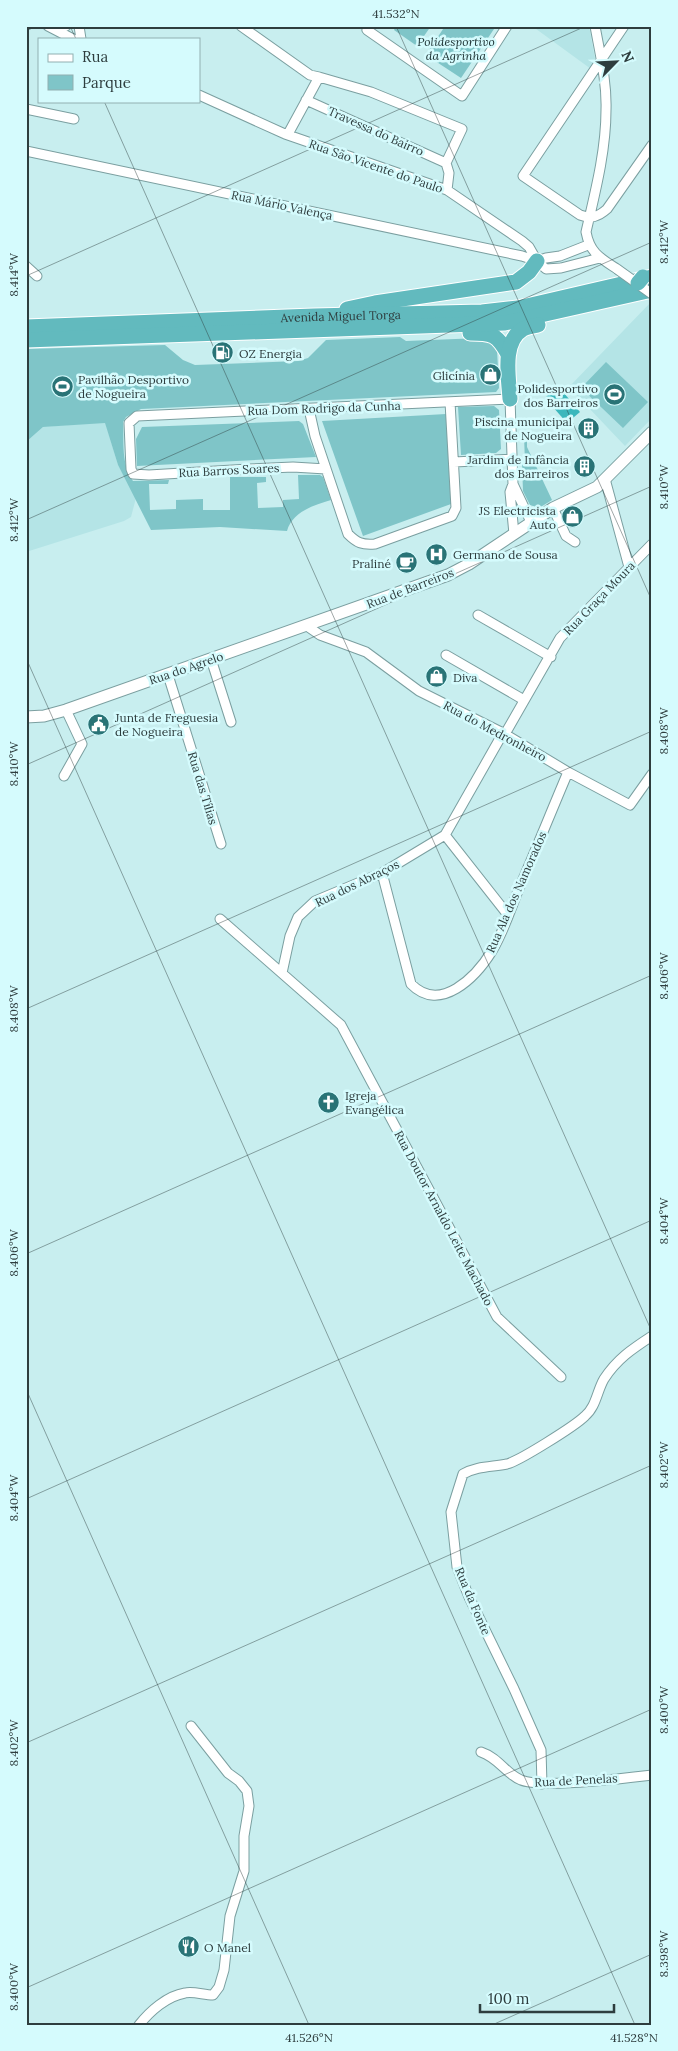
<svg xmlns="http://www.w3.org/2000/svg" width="678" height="2051" font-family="Lora,serif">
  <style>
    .built { fill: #b4e4e6 }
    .green { fill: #7fc5c8 }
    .water { fill: #3bb7bc }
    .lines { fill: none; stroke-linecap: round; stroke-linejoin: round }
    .minor-casing { stroke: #7b9fa0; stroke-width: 11 }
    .tertiary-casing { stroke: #7b9fa0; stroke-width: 13 }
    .trunk-casing { stroke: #fff; stroke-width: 17 }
    .minor { stroke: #fff; stroke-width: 9 }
    .tertiary { stroke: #fff; stroke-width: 11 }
    .trunk { stroke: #62babe; stroke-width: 15 }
    .minor-bridge-casing { stroke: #7b9fa0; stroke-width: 11; stroke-linecap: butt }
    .trunk-bridge-casing { stroke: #fff; stroke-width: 17; stroke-linecap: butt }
    .minor-bridge { stroke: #fff; stroke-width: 9 }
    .trunk-bridge { stroke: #62babe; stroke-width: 15 }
    .ticks { fill: none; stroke: #2e3d3e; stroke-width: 1; stroke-opacity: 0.45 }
    .labels { text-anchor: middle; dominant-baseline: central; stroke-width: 5; stroke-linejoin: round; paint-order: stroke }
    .park-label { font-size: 12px; font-style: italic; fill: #1a2f30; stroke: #d5fbfd }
    .street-label { font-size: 12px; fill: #2e3d3e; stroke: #d5fbfd }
    .poi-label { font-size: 12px; fill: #2e3d3e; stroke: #d5fbfd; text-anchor: start }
    .neatline { fill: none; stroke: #2e3d3e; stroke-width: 2 }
    .ticks-label { font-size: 12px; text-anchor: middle; fill: #2e3d3e }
  </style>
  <rect width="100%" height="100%" fill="#c8eeef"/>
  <path class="built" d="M532,26H589L595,59L591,69Z
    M651,302L652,418L625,446L569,387Z
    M105,422L118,465L136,498L131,517L124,521L26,552V442L43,427Z"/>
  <path class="green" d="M396,26H431L417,46L394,30Z
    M445,26H491L494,29L461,78L426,55Z
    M400,337L406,341L480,338L494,344L497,349L499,388L496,392L141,409L126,417L123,422C124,441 121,465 133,481L169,480L168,484H149L150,510L176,509V500L203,499V510H230V477H266V482L257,483L258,508L283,507V500L299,499L298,475H320L323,477L331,500C314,505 292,512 287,531L220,527L151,530L118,465L105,423L43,427L26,442V349L165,345L183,360L195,365L298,361L308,358L326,340Z
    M606,362L648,402L623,428L581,388Z
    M494,406L499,410L501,449L496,453L461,455L458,407Z
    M446,414L451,504L363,536L322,421Z
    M299,421L303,424L316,457L137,466L136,439L142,427Z
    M524,435H527V447L552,500L539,508L530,505L523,491L522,464L525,463Z"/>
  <path class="water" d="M558,386L580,412L567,423L545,398Z"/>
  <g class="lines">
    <defs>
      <path id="minor" d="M48,26L73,39
        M65,26H66
        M79,26L81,39
        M241,26L310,75L319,77
        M369,26L367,30L462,96L507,26
        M595,26C600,54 607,82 606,110C606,151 595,193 586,232C590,253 600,258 617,269
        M624,26L523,176L580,215C591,219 598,217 607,209L652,145
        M199,95L285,134L447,190L522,241L529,247L537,261
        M306,100L446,163
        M26,109L74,119
        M288,134L319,77L371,92L462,129L446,163L449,173L447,190
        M26,151L522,256L537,261L546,269L561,268L600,258
        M537,261L546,258L560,256L588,245
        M26,266L37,276
        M309,409L315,436L348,534C357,543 362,545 375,544L452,516L456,508L450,402
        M454,462L513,459
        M326,469L293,467L249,469L149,475L133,474L131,469L129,423L137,416L510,399L513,484L531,522
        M605,479L629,567
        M513,484L510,492L514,534
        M553,508L566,536L575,542
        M478,615L551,657
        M307,626L320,635L366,652L419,691L503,733L568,772L630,805L652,774
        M446,655L524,700
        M211,659L231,722
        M168,675L221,844
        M505,734L560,638L652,544
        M64,776L82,744L66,710
        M445,835L508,915
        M382,873L411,984C440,1014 476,977 492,951C503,933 510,911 518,891C535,852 551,812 568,772
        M220,919L341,1025L497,1317L561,1377
        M282,973L290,936L298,917L315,901L382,873L445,835L503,733
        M481,1752C499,1758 506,1774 521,1780C541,1789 627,1778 652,1775
        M542,1784L541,1750L514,1689L469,1597L457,1567L451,1512L463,1474C477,1466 491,1467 507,1464C519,1461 575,1426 585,1416C596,1407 597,1391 604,1379C617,1359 632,1349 652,1336
        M139,2025C150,2011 167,1996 185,1993C193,1991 204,1995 213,1995L219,1987L224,1970L230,1916L244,1871V1836L249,1806L247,1791L239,1781L228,1773L191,1726"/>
      <path id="tertiary" d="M26,717L44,716L66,710L448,575L469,564L553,508L597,487L652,432"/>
      <g id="trunk">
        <path d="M347,309L375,303L516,282L529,272L537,261"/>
        <path id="s1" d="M26,327L314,316L482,312L518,308L652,277"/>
        <path d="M470,333C492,333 497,334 508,354"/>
        <path d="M26,340L505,323L652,290"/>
        <path d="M510,399C509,379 501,342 523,329C527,327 533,326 538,325"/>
      </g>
    </defs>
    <use href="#minor" class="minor-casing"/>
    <use href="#tertiary" class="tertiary-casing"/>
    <use href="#trunk" class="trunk-casing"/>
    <use href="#minor" class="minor"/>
    <use href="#tertiary" class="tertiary"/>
    <use href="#trunk" class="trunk"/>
    <defs>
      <path id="minor-bridge" d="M617,269L652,294"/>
      <path id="trunk-bridge" d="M638,283L643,277"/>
    </defs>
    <use href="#minor-bridge" class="minor-bridge-casing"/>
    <use href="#trunk-bridge" class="trunk-bridge-casing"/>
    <use href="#minor-bridge" class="minor-bridge"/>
    <use href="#trunk-bridge" class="trunk-bridge"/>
  </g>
  <path class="ticks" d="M70,26L76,39M396,26L652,601M26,31L37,26M104,101L652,1332M26,276L586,26M26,520L652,242M26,658L635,2025M26,765L652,486M26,1009L652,731M26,1254L652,975M26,1389L309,2025M26,1499L652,1220M26,1743L652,1465M26,1988L652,1709M492,2025L652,1954"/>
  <defs>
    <symbol id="fuel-disc" viewBox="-11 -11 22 22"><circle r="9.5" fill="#297376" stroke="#d5fbfd"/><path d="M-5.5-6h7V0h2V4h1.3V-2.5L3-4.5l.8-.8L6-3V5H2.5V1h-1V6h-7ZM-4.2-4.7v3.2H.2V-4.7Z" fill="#fff"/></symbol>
    <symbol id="shop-disc" viewBox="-11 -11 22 22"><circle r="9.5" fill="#297376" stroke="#d5fbfd"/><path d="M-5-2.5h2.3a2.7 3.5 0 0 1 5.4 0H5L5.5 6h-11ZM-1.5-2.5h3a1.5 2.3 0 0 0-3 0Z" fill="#fff"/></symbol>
    <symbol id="stadium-disc" viewBox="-11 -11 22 22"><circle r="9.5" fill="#297376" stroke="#d5fbfd"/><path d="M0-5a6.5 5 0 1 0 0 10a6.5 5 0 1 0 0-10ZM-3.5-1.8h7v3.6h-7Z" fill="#fff"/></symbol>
    <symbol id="building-disc" viewBox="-11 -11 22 22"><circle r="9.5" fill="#297376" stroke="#d5fbfd"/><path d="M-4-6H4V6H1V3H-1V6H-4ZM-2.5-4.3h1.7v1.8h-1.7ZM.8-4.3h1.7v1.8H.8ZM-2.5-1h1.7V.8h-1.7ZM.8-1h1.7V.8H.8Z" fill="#fff"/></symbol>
    <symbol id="hospital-disc" viewBox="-11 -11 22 22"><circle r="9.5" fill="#297376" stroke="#d5fbfd"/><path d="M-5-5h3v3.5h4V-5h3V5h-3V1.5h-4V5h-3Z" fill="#fff"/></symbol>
    <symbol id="cafe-disc" viewBox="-11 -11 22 22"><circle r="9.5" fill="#297376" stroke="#d5fbfd"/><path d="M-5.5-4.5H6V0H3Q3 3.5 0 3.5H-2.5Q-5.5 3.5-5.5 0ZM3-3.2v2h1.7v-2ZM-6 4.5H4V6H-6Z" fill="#fff"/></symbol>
    <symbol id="civic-disc" viewBox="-11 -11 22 22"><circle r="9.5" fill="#297376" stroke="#d5fbfd"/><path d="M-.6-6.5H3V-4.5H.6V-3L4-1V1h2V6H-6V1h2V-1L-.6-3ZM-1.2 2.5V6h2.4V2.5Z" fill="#fff"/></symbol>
    <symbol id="church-disc" viewBox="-11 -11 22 22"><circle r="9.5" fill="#297376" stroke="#d5fbfd"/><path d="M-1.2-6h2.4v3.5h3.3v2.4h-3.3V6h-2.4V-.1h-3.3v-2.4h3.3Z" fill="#fff"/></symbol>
    <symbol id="restaurant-disc" viewBox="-11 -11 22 22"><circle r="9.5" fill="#297376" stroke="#d5fbfd"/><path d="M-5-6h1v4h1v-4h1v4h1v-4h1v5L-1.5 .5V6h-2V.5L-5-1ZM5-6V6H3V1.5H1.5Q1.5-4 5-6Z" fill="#fff"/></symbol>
  </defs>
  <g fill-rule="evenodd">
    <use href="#fuel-disc" x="210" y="340" width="25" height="25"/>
    <use href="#shop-disc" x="478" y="362" width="25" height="25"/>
    <use href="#stadium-disc" x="50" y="374" width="25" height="25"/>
    <use href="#stadium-disc" x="602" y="382" width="25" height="25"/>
    <use href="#building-disc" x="576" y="416" width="25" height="25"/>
    <use href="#building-disc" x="572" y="454" width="25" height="25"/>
    <use href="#shop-disc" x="560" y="504" width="25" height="25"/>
    <use href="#hospital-disc" x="424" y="542" width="25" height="25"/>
    <use href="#cafe-disc" x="394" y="550" width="25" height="25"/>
    <use href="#shop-disc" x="424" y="664" width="25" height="25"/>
    <use href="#civic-disc" x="86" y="712" width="25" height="25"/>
    <use href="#church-disc" x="316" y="1090" width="25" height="25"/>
    <use href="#restaurant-disc" x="176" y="1934" width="25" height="25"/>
  </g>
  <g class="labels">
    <g class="park-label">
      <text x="456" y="41">Polidesportivo<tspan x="456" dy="14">da Agrinha</tspan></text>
    </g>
    <g class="street-label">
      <text transform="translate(376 131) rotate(24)">Travessa do Bairro</text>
      <text transform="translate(376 166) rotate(19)">Rua São Vicente do Paulo</text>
      <text transform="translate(282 205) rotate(12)">Rua Mário Valença</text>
      <text stroke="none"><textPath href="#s1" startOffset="315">Avenida Miguel Torga</textPath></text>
      <text transform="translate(324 408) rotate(-2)">Rua Dom Rodrigo da Cunha</text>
      <text transform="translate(229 470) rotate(-3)">Rua Barros Soares</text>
      <text transform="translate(410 588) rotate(-21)">Rua de Barreiros</text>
      <text transform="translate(599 598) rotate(-46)">Rua Graça Moura</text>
      <text transform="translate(186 668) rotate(-19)">Rua do Agrelo</text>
      <text transform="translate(495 731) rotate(28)">Rua do Medronheiro</text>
      <text transform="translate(203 788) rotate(73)">Rua das Tílias</text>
      <text transform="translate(357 883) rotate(-26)">Rua dos Abraços</text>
      <text transform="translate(516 892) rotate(-66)">Rua Ala dos Namorados</text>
      <text transform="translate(444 1218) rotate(62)">Rua Doutor Arnaldo Leite Machado</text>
      <text transform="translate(473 1601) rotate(67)">Rua da Fonte</text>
      <text transform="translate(576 1780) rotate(-3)">Rua de Penelas</text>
    </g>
    <g class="poi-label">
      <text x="239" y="353">OZ Energia</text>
      <text x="475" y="375" text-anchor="end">Glicínia</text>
      <text x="78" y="379">Pavilhão Desportivo<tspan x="78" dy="14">de Nogueira</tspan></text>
      <text x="598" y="388" text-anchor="end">Polidesportivo<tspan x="598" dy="14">dos Barreiros</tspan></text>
      <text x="572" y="421" text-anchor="end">Piscina municipal<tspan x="572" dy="14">de Nogueira</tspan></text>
      <text x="569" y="459" text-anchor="end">Jardim de Infância<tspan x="569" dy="14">dos Barreiros</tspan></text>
      <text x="556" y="510" text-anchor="end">JS Electricista<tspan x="556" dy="14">Auto</tspan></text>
      <text x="453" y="554">Germano de Sousa</text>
      <text x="391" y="563" text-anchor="end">Praliné</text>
      <text x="453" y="677">Diva</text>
      <text x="115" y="717">Junta de Freguesia<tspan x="115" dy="14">de Nogueira</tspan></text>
      <text x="345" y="1095">Igreja<tspan x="345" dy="14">Evangélica</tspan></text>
      <text x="204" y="1947">O Manel</text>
    </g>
  </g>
  <rect width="678" height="2051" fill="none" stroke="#d5fbfd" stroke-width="55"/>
  <rect x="38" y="38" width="162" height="65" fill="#d5fbfd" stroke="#92afb1"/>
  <rect x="48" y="54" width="25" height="8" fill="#ffffff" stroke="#92afb1"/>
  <text x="82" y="62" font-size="15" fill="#2e3d3e">Rua</text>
  <rect x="48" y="75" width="25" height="15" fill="#7fc5c8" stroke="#92afb1"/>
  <text x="82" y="88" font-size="15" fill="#2e3d3e">Parque</text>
  <g transform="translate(616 62) rotate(66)" stroke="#d5fbfd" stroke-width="4" paint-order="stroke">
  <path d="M0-4L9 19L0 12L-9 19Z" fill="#2e3d3e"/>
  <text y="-8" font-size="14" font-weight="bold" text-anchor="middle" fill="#2e3d3e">N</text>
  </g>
  <path d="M480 2004v8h134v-8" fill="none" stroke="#2e3d3e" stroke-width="2.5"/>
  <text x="488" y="2004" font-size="15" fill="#2e3d3e" stroke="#d5fbfd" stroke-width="4" paint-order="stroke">100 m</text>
  <rect x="28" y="28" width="622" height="1996" class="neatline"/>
  <g class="ticks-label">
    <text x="396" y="18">41.532°N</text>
    <text transform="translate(664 242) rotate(-90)" y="4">8.412°W</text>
    <text transform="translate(14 275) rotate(-90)" y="4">8.414°W</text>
    <text transform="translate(664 487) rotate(-90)" y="4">8.410°W</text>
    <text transform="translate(14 520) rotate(-90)" y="4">8.412°W</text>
    <text transform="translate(664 731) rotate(-90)" y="4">8.408°W</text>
    <text transform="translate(14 764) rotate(-90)" y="4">8.410°W</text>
    <text transform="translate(664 976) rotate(-90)" y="4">8.406°W</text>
    <text transform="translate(14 1009) rotate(-90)" y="4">8.408°W</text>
    <text transform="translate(664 1221) rotate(-90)" y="4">8.404°W</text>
    <text transform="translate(14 1253) rotate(-90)" y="4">8.406°W</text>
    <text transform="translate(664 1465) rotate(-90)" y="4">8.402°W</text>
    <text transform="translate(14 1498) rotate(-90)" y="4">8.404°W</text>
    <text transform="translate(664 1710) rotate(-90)" y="4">8.400°W</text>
    <text transform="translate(14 1743) rotate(-90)" y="4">8.402°W</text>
    <text transform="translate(664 1954) rotate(-90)" y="4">8.398°W</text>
    <text transform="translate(14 1987) rotate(-90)" y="4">8.400°W</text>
    <text x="309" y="2042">41.526°N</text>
    <text x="634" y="2042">41.528°N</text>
  </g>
</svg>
